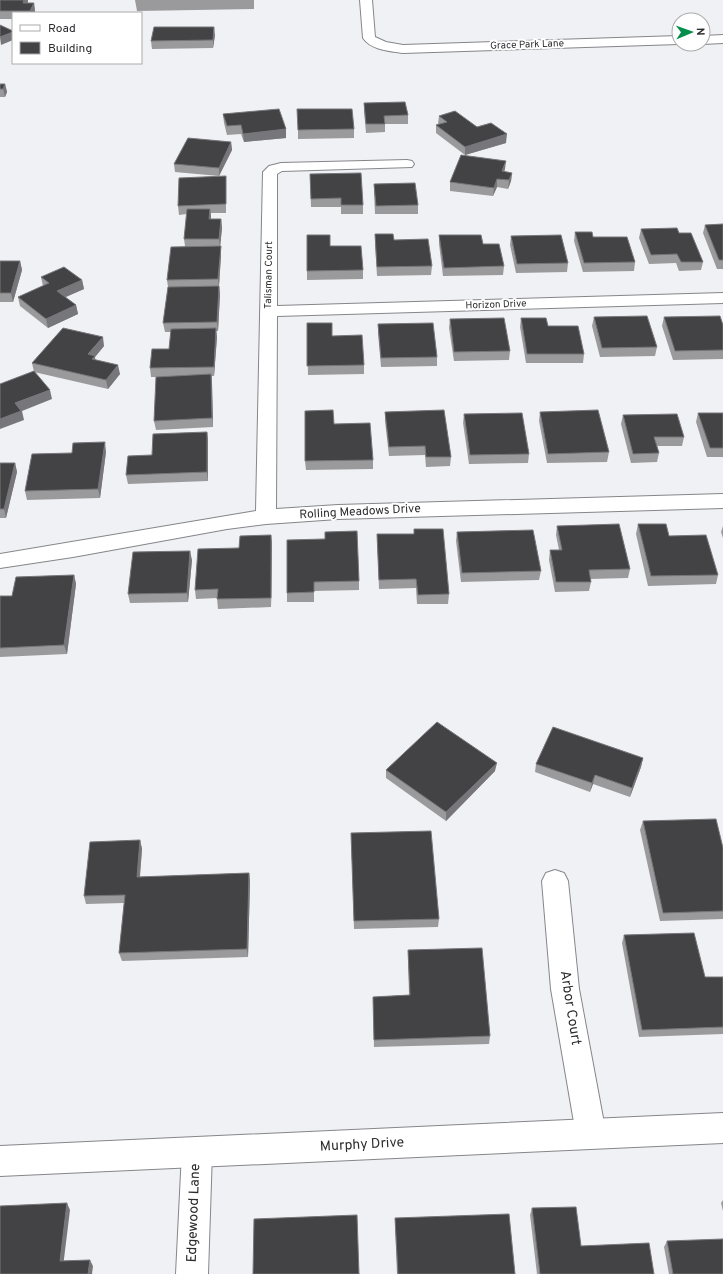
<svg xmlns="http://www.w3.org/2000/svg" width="723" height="1274" font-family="Overpass,sans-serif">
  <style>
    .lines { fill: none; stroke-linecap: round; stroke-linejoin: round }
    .minor-casing { stroke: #858689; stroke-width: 2 }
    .tertiary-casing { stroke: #858689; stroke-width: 2 }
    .minor { fill: #fff; fill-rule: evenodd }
    .tertiary { fill: #fff; fill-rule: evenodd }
    .wall { fill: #9a9a9c }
    .shaded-wall { fill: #77767a }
    .building { fill: #434245; stroke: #77767a }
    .labels { text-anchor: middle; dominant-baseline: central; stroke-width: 4; stroke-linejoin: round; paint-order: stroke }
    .far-street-label { font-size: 10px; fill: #2c2c2e; stroke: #fff }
    .street-label { font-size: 12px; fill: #2c2c2e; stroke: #fff }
    .near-street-label { font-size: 14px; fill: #2c2c2e; stroke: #fff }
  </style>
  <rect width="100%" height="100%" fill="#f0f1f4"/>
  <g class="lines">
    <defs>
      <path id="minor" d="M360,0H372L375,37L386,42L403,45L679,36V44L403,53C390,51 371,50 363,38Z
        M723,35V43L703,44V36Z
        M407,160L412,161L414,164L412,167L282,171L277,174V306L723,293V303L277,316L276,509L338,505L723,494V508L338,519L266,524L227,529L73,557L0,568V554L256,511L263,172L269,166L281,163Z
        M555,870L564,873L568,881L579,989L606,1134L601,1144L591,1149L581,1144L576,1134L551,989L542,881L546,873Z
        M197,1137L208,1141L212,1152L208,1274H176L182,1152L186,1141Z"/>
      <path id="tertiary" d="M723,1113V1143L0,1176V1146Z"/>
    </defs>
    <use href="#minor" class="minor-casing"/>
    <use href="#tertiary" class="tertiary-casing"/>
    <use href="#minor" class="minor"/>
    <use href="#tertiary" class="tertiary"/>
  </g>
  <path class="wall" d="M0,0H28V3H34L35,11L34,13H13V19H0Z
    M135,0H254V9L137,11Z
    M215,35L213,48L152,49L151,41Z
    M0,84H5L7,92L5,97H0Z
    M364,103L408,115V124H385V132L366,133L364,111Z
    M223,114L286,129V138L244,142L241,134L227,135L224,123Z
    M439,116L477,127L506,143L465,155L436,133V125L438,124Z
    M354,129V138L298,139V130Z
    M231,142L232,150L219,176L175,172L174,164Z
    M505,169L504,172L512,173L511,181L508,189L497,187L493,196L450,191V182Z
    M310,174L363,205V214H341V207H311Z
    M226,176V213H211V219H221L222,228L220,246L221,255L219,286L220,294L218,331H216L217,337L214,376H212V383L213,427L156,430L154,421L164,377H151L150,368L169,349L171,332H165L163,323L168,287L167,280L185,246L184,239L187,214L179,215L178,206Z
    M374,184L418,205V214H375L374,192Z
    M723,224V269H717L703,233L705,225Z
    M641,229L679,233L703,262L701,270L679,271L676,263L649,264L639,238Z
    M575,232L593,237L635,262L634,271L583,272L574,241Z
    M375,234L394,240L432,266L431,275L377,276L375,243Z
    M307,235L363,270V279L307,280Z
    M439,235L483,244L504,266L503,275L443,276L439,244Z
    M511,236L568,263L567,272L516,273L510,245Z
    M0,261H20L22,270L13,302H0Z
    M41,277L82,280L84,289L65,297L76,305L78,314L48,328L20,306L18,297L43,286Z
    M594,317L657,347L655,356L600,357L592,326Z
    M664,317L723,325V359L673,360L662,326Z
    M521,318L548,326L584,354L583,363H526L520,327Z
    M450,319L510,351L509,360L454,361L449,328Z
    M307,323L332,336L364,365V374L308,375Z
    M378,324L437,357V366L381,367L378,333Z
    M104,346L95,357V360L120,374L108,389L34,372L32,363Z
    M385,412L451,457L450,466L426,467L425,455L389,456L385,421Z
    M540,412L609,452L607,462L547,463L539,421Z
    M698,413H723V457H707L696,422Z
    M464,414L529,454L528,463L469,464L463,423Z
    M623,415L684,437L682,446H657L659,453L657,462L631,463L621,424Z
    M334,424L373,460V469L306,470L305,461Z
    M207,432L208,441V481L128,484L126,475L152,455Z
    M106,452L100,498L27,500L25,491L72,453Z
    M0,463H15L17,472L6,518H0Z
    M638,524L669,536L718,575L716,584L648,586L636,534Z
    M557,526L630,569L628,578L590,579L591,582L589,591L555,592L549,560L550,550H559L556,535Z
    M723,526V538L721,532Z
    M414,529L449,594L448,604H417L416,588L379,589L377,534H414Z
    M457,532L541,571L539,580L461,582L456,541Z
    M271,535L272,544L271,607L218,609L217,598L196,599L195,590L239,548Z
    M287,540L359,581V590L314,591V602H287Z
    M192,560L188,602L130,603L128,594Z
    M74,575L76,584L67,654L0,657V598L12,596Z
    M643,758L641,767L630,797L593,784L590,792L535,772L536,764Z
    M386,770L495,771L446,821L386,778Z
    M643,821L723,848V919L660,921L640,830Z
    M351,833L439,919L438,927L354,929Z
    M140,840L142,849L140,877L249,873L250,882L248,957L122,961L119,953L124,903L86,904L84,896Z
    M624,935L705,977H723V1034L639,1037L622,943Z
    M408,950L490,1036L489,1044L374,1047L373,997L409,995L408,958Z
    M723,1200V1211L721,1203Z
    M532,1208L581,1246L654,1274H537L530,1215Z
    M395,1218L515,1274H397L395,1224Z
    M667,1241L723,1274H669L664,1247Z"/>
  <path class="shaded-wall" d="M24,0H28V1L24,11L23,3Z
    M34,3L35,11L34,13H30V11Z
    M214,27L215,35L213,48V40Z
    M13,32V40L1,45L0,37Z
    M5,84L7,92L5,97L3,89Z
    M286,129V138L244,142L243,134Z
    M507,134L506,143L465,155V147Z
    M231,142L232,150L219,176V168Z
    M506,161L505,169L501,180L502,171Z
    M512,173L511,181L508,189L509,180Z
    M497,179V187L493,196L494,188Z
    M210,209L211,217L210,228L209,219Z
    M221,219L222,228L220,248L219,239Z
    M221,246V255L219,286L220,294L218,331L217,322L219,287L218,279Z
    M20,261L22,270L13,302L11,293Z
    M82,280L84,289L59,300L57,291Z
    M76,305L78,314L48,328L46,319Z
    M216,328L217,337L214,376V367Z
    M103,337L104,346L95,357L96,365L88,354Z
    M118,365L120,374L108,389L106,380Z
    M211,374L212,383L213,427L212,418Z
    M50,390L52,399L22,411L24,420L0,429V419L15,403Z
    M207,432L208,441V481L207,472Z
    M105,442L106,452L100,498L98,489Z
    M15,463L17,472L6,518L4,509Z
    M271,535L272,544L271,607Z
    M190,551L192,560L188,602L187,593Z
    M74,575L76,584L67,654L64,645Z
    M643,758L641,767L630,797L632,788Z
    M497,763L495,771L446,821V812Z
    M595,775L593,784L590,792L592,783Z
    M140,840L142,849L139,885L137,877Z
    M249,873L250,882L248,957L247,949Z
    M67,1203L70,1210L63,1267L60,1261Z
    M90,1260L93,1266L92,1274H88Z"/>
  <path class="building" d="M0,0H24L23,3H34L30,11H0Z
    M0,25L13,31V32L0,37Z
    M154,27H214L213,40L151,41Z
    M0,84H5L3,89H0Z
    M405,102L408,115L384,116L385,124H366L364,103Z
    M279,109L286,129L243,134L241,125L227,126L223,114Z
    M297,109H352L354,129L298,130Z
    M455,111L477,127L491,123L507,134L465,147L436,125L447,122L439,116Z
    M188,138L231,142L219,168L174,164Z
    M461,155L506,161L502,171L512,173L509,180L497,179L494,188L450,182Z
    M361,173L363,205H341V198L311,199L310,174Z
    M226,176V204L178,206L179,178Z
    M415,183L418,205L376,206L374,184Z
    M187,209H210L209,219H221L219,239H184Z
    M723,224V260H719L705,225Z
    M677,228L679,233H691L703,262H681L677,254L651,255L641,229Z
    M575,232H592L593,237H627L635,262L584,263Z
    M375,234H393L394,240L428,239L432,266L377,267Z
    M307,235H330V246H361L363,270L307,271Z
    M439,235H481L483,244H499L504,266L444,268Z
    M561,235L568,263L517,264L511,236Z
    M221,246L218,279L167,280L171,247Z
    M0,261H20L11,293H0Z
    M64,267L82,280L57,291L76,305L46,319L18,297L49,283L41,277Z
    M219,286L217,322L163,323L168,287Z
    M647,316L657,347L602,348L594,317Z
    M720,316L723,325V350L675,351L664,317Z
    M504,318L510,351L454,352L450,319Z
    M521,318H546L548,326H578L584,354H527Z
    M307,323H332V336L362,335L364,365L307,366Z
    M433,323L437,357L381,358L378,324Z
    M63,328L103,337L88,354L95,356L92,359L118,365L106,380L32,363Z
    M216,328L214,367L150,368L152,349H169L171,329Z
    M34,371L50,390L15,403L21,411L0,419V384Z
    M211,374L212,418L154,421L156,377Z
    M333,410L334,424L370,423L373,460L305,461V411Z
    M444,410L451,457H426L425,446L389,447L385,412Z
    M598,410L609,452L548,454L540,412Z
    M522,413L529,454L470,455L464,414Z
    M698,413H723V448H710Z
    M677,414L684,437H654L659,453L633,454L623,415Z
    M207,432V472L126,475L128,456L152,455L153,434Z
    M105,442L98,489L25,491L32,454L72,453L73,443Z
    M0,463H15L4,509H0Z
    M619,524L630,569L589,570L591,582H556L550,550H562L557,526Z
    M638,524H666L669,536L706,535L718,575L651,576Z
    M414,529H443L449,594L418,595L416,579L379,580L377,534H414Z
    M533,530L541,571L462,573L457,532Z
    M357,531L359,581L314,582V592L287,593V540L325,539V532Z
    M271,535V598L217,599L218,589L195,590L198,549L239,548L240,536Z
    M190,551L187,593L128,594L133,552Z
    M74,575L64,645L0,648V596H12L16,577Z
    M437,722L497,763L446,812L386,770Z
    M553,727L643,758L632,788L595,775L592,783L536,764Z
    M716,819L723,848V911L663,913L643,821Z
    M431,831L439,919L354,921L351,833Z
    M140,840L137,877L249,873L247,949L119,953L125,895L84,896L90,842Z
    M694,933L705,977H723V1027L642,1030L624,935Z
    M482,948L490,1036L374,1040L373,997L410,995L408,950Z
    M67,1203L60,1261L90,1260L88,1274H0V1206Z
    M576,1207L581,1246L649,1243L654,1274H540L532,1208Z
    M509,1214L515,1274H398L395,1218Z
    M357,1215L359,1274H253L254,1219Z
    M723,1239V1274H673L667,1241Z"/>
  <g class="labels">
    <g class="far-street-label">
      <text transform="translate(527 45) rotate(-2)">Grace Park Lane</text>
      <text transform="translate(269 275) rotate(-89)">Talisman Court</text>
      <text transform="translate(496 305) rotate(-2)">Horizon Drive</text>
    </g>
    <g class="street-label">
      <text transform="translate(360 512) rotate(-3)">Rolling Meadows Drive</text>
    </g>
    <g class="near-street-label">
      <text transform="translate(570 1008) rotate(81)">Arbor Court</text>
      <text transform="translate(362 1145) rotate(-3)">Murphy Drive</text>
      <text transform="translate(194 1213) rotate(-88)">Edgewood Lane</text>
    </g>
  </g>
  <rect x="12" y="12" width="130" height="52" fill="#ffffff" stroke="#ababab"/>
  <rect x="20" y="25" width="20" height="6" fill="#ffffff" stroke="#ababab"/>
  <text x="48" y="32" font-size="12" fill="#2c2c2e">Road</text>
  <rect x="20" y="42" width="20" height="12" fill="#434245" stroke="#ababab"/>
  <text x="48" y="52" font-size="12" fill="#2c2c2e">Building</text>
  <g transform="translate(691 32) rotate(88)"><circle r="19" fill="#ffffff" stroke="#ababab"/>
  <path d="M0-3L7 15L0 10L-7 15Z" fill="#068e4c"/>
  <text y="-6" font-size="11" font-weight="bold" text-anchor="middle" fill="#2c2c2e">N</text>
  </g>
</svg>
